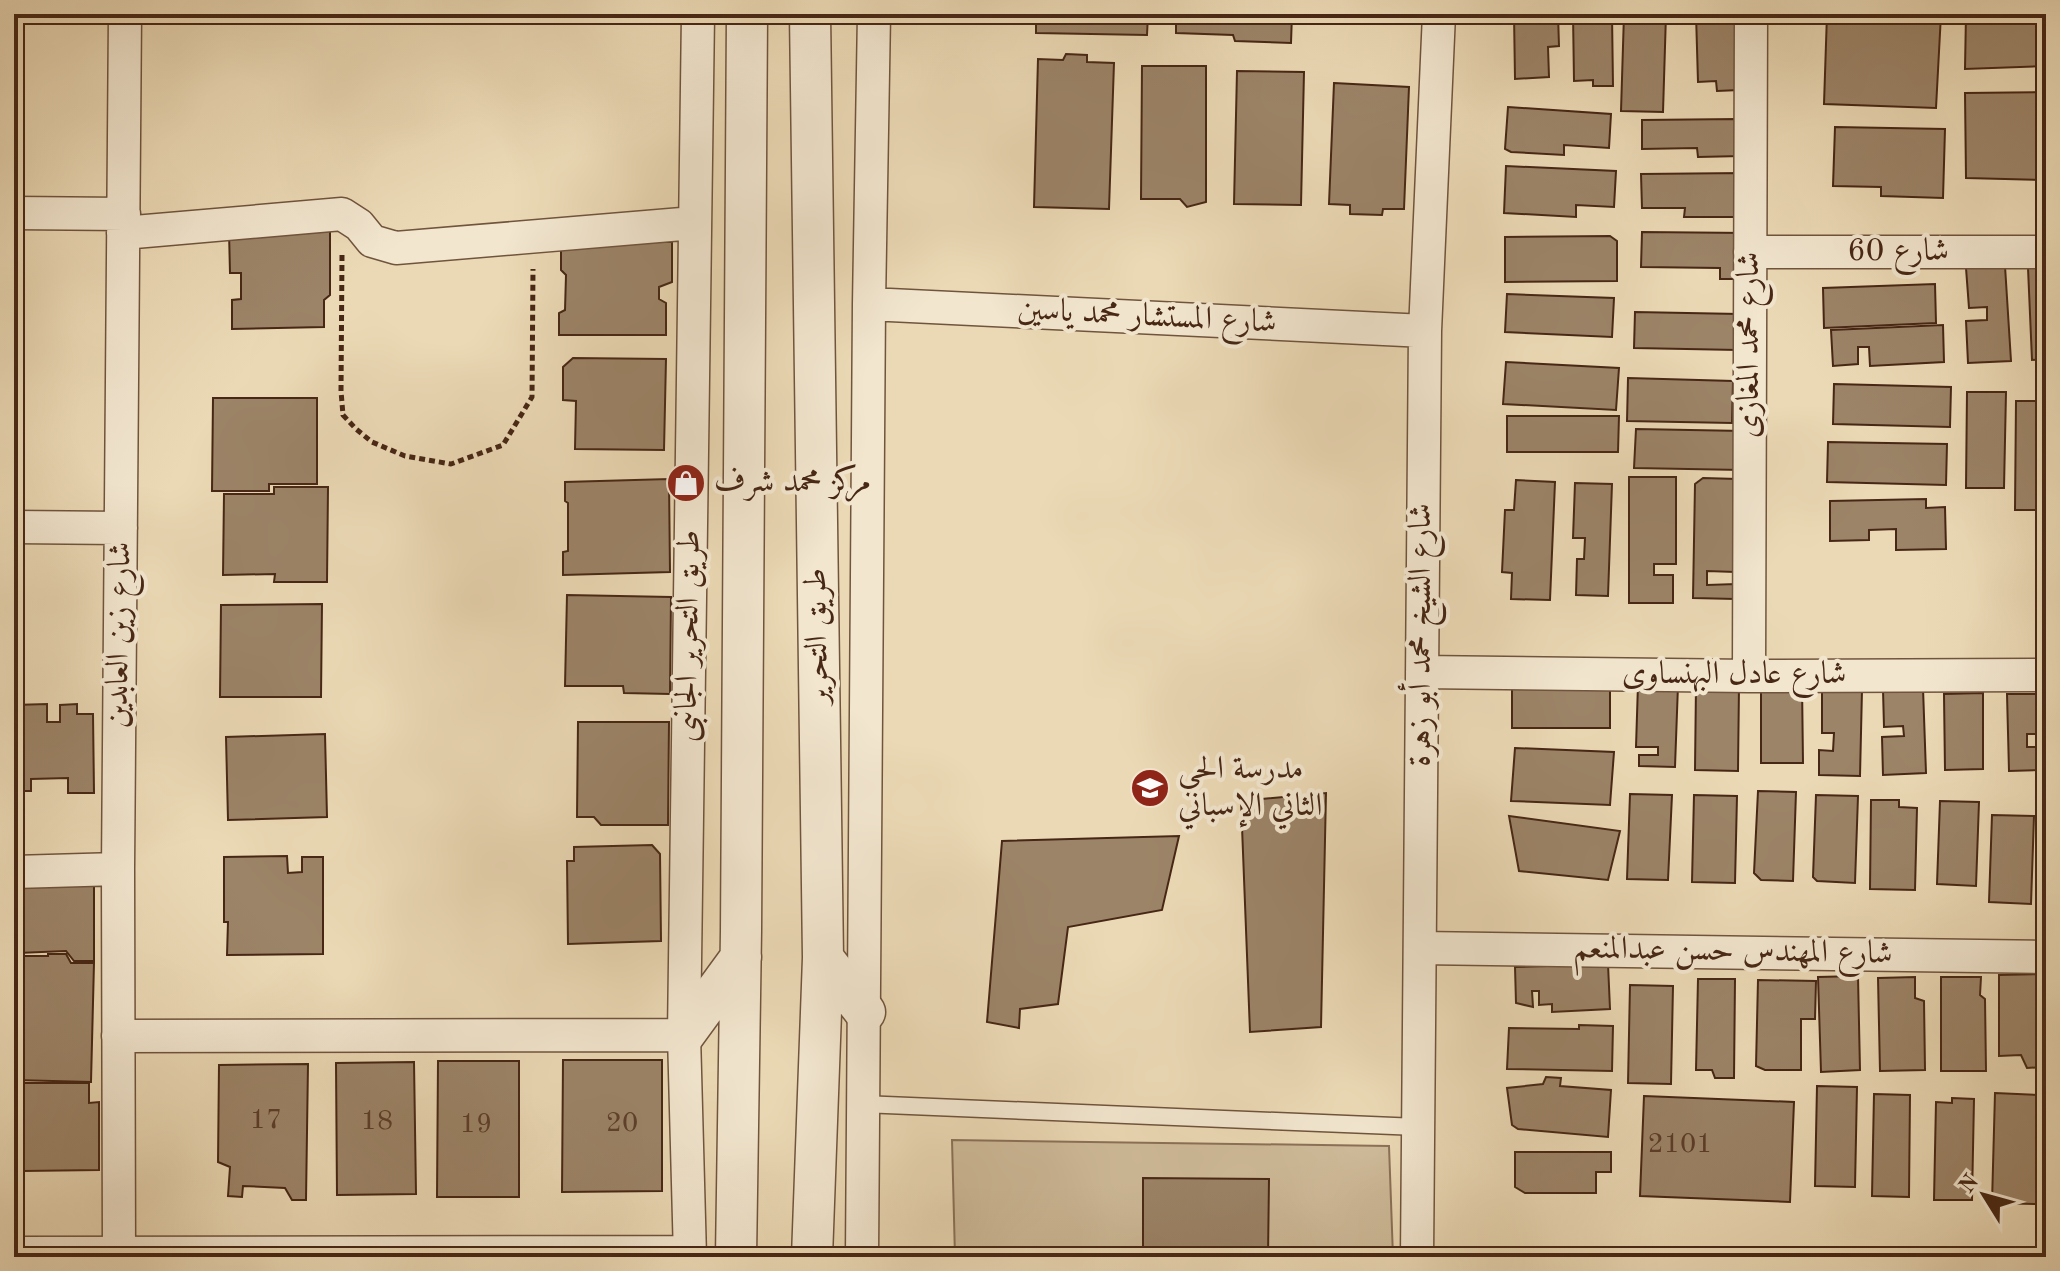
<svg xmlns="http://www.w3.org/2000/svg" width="2060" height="1271" font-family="'Old Standard TT',Amiri,serif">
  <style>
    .green { fill: #cfbb9a; stroke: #8b7158; stroke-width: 2 }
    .building { fill: #9c8468; stroke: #472715; stroke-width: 2 }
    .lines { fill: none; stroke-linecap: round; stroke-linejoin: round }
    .service-casing { stroke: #70543d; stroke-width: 19 }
    .minor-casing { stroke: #70543d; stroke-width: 35 }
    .tertiary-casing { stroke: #70543d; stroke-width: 43 }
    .path { stroke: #472715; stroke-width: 5; stroke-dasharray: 6 4; stroke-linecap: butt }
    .service { stroke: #f2e6cf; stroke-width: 16 }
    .minor { stroke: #f2e6cf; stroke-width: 32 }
    .tertiary { stroke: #f2e6cf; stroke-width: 40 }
    .labels { text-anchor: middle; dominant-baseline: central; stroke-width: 8; stroke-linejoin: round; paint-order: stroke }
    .number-label { font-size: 28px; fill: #5c3e2a }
    .street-label { font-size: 32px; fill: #472715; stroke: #f2e6cf }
    .poi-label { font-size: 32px; fill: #472715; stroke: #f2e6cf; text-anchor: start }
  </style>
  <rect width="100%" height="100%" fill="#ebd9b5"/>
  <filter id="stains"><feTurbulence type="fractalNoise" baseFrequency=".0025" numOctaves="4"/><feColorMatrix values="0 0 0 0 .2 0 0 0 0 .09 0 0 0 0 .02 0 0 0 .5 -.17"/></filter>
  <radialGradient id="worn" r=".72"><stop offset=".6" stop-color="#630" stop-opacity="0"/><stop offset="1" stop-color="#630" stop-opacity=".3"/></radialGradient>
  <path class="green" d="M952,1140L1389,1146L1393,1257H955Z"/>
  <path class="building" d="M1036,14H1148L1147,35L1036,33Z
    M1176,14H1292L1291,43L1235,41L1233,35L1176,33Z
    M1514,14H1558L1559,46L1548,47L1549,77L1515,79Z
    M1573,14H1612L1613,86H1593V80L1574,81Z
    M1624,14H1666L1663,112L1621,111Z
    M1696,14H1737L1739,90L1717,91L1716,81L1698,82Z
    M1827,14H1941L1936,108L1824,104Z
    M1966,14H2046V66L1965,69Z
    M1066,54L1087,55V62L1114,63L1109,209L1034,207L1038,59L1063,60Z
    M1142,66H1206V202L1187,207L1180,199H1141Z
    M1237,71L1304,72L1301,205L1234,204Z
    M1334,83L1409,87L1404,209H1383L1382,215L1350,214V205L1329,204Z
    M2046,92V180L1966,178L1965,93Z
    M1508,107L1611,114L1609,148L1564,145V155L1511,152L1505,149Z
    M1737,119L1741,156L1698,157L1697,148L1642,149V120Z
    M1835,127L1945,129L1943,198L1881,196V187L1833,186Z
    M1506,166L1616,171L1614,207L1576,205V217L1504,213Z
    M1743,173V217H1684L1685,208H1642L1641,174Z
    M330,230V295L324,300V327L232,329V300L241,299V273H230L229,231Z
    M1642,232L1747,233V279H1720V268L1641,267Z
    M1610,236L1617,241V281L1505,282V237Z
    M561,242H672V282L659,287V299L666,303V335H559V313L565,310L566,275L561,270Z
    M2005,266L2011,361L1968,363L1966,321L1987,320V307L1969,308L1966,268Z
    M2046,267V359L2032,360L2028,268Z
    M1935,284L1936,323L1824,328L1823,288Z
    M1507,294L1614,298L1612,337L1505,332Z
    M1635,312L1739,314L1738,350L1634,348Z
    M1943,325L1944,362L1870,366L1869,347H1858V364L1833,366L1831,330Z
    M573,358L666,359L664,450L575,449L576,401L563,400V367Z
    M1506,362L1619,368L1616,410L1503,404Z
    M1628,378L1733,381L1732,423L1627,421Z
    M1834,384L1951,387L1950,427L1833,424Z
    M1967,392H2006L2004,488H1966Z
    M213,398H317V484H269V491H212Z
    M2016,401H2046V510H2015Z
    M1507,416H1619L1618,452H1507Z
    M1636,429L1744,431L1742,470L1634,468Z
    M1828,442L1947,444L1946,485L1827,482Z
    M1629,477H1676V564H1654V575H1673V603H1629Z
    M1703,478L1737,479L1735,572L1707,571V585L1736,584L1735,599L1693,598L1695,484Z
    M669,479L670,572L563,575V552L568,551V503L565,501V482Z
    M1516,480L1555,482L1550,600L1511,599L1512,573L1502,572L1505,510H1514Z
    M1575,483L1612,484L1608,596L1576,595L1577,559H1584L1585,538H1573Z
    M274,487H328L327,582H274L275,574L223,575L224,494H274Z
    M1926,499V508L1945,507L1946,549L1896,550V529L1869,530V540L1830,541V501Z
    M567,595L671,597L670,694L624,693L623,686H565Z
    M322,604L321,697H220L221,605Z
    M1512,680H1610V728H1512Z
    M1761,683H1802L1803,763H1761Z
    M1638,684L1678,685L1675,767L1639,766V755H1658V747H1636Z
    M1696,685L1739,686L1738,771L1695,770Z
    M1923,688L1926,773L1883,775L1882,737L1904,736L1903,726L1884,727L1883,690Z
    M1822,689L1862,690L1860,776L1819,775V750L1833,751L1834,733H1822Z
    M1983,693V769L1945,770L1944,694Z
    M2007,694H2045L2046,734H2027V747H2041V770L2009,771Z
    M47,704V722H60V705L77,704V714H93L94,793H68V778L31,779V791H14V705Z
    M578,722H669L668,825H601L594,817H577Z
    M325,734L327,817L228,820L226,737Z
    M1515,748L1614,752L1610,805L1511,801Z
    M1758,791L1796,792L1793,881L1761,880L1754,873Z
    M1326,793L1321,1027L1250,1032L1241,801Z
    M1630,794L1672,795L1668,880L1627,879Z
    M1694,795L1737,796L1735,883L1692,882Z
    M1816,795L1858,796L1855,883L1817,881L1813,877Z
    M1871,800H1899V807L1917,808L1915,890L1870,889Z
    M1940,801L1979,802L1976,886L1937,884Z
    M1992,815L2034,816L2031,904L1989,902Z
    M1509,816L1620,831L1608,880L1519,871Z
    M1179,836L1162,910L1068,927L1058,1004L1020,1009L1019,1028L987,1022L1002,841Z
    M652,845L660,854L661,941L568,944L567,861H574V847Z
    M287,856L288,873L302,872V857H323V954L227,955L228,922H224V857Z
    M14,882H94V961H74L66,951L18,953L17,943L14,942Z
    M48,954H66L71,963H94L91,1082L14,1080V956H48Z
    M1608,964L1610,1009L1552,1012V1004L1539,1005V991H1532L1533,1007L1516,1003L1515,967Z
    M2044,974V1067L2027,1068L2021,1055L1999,1056V975Z
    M1858,976L1860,1070L1821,1072L1818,977Z
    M1915,977V998L1924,1001L1925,1070L1880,1071L1878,978Z
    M1941,977H1981L1980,995L1985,999L1986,1071H1941Z
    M1698,979H1735L1734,1078H1715L1712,1070H1696Z
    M1758,980L1816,981L1815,1019H1801V1070H1765L1756,1066Z
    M1630,985L1673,986L1671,1084L1628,1083Z
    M1579,1025L1613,1026L1612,1071L1507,1069L1509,1028L1579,1029Z
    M563,1060H662V1191L562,1192Z
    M438,1061H519V1197H437Z
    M414,1062L416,1194L337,1195L336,1063Z
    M308,1064L306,1200H292L285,1188L243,1186L242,1197L228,1196L230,1167L218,1162L219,1065Z
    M1546,1077L1561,1078L1560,1086L1611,1090L1608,1137L1518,1129L1512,1125L1507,1088L1543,1084Z
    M14,1083H89V1103L99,1102V1170L23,1171L14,1166V1142H16V1129H14Z
    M1817,1086L1857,1087L1855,1187L1815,1186Z
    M1995,1093L2040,1095L2036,1204L1992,1203Z
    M1874,1094L1910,1095L1909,1197L1872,1196Z
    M1644,1096L1794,1102L1790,1202L1640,1196Z
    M1952,1098L1974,1099L1972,1200H1934L1936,1102L1952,1103Z
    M1515,1152H1611V1172H1596V1193H1525L1515,1187Z
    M1143,1178L1269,1179L1268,1257H1143Z"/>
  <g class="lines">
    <defs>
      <path id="service" d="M862,1104L1418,1127"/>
      <path id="minor" d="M14,213L124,214
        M123,233L342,214L359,225L372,241L396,248L694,223
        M1750,252H2046
        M869,304L1425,331
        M14,527L121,528
        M1422,672L1749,676L2046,675
        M1749,676L1751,14
        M14,872L118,869
        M1420,948L2046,957
        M118,1036L684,1035
        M14,1253L689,1252
        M119,1257L118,869L125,14
        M690,1257L684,1035L698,14
        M862,1257L869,304L874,14
        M1417,1257L1425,331L1439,14"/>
      <path id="tertiary" d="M810,14L823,958L812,1257
        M823,958L865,1012
        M684,1035L741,957
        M736,1257L741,931L747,14"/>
    </defs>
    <use href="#service" class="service-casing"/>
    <use href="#minor" class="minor-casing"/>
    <use href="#tertiary" class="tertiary-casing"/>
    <path class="path" d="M342,255L341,391L343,415L356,429L372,442L405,456L451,464L503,445L532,397L533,269"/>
    <use href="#service" class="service"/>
    <use href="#minor" class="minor"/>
    <use href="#tertiary" class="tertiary"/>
  </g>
  <defs>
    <symbol id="shop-disc" viewBox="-11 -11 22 22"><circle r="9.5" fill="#8f2418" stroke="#f2e6cf"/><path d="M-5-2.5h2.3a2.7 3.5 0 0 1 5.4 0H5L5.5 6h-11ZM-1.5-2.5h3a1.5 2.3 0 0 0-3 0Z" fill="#fff"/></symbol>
    <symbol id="school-disc" viewBox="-11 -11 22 22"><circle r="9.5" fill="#8f2418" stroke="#f2e6cf"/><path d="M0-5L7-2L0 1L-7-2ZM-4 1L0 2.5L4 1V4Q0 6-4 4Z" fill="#fff"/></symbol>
  </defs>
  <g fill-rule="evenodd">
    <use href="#shop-disc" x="664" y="461" width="44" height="44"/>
    <use href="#school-disc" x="1128" y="766" width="44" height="44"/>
  </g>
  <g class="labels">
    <g class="number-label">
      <text x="266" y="1121">17</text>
      <text x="377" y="1122">18</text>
      <text x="622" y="1124">20</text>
      <text x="476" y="1125">19</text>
      <text x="1680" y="1145">2101</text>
    </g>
    <g class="street-label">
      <text x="1898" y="252">شارع 60</text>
      <text transform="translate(1147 317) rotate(3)">شارع المستشار محمد ياسين</text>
      <text transform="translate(1750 345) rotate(-90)">شارع محمد المغازى</text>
      <text transform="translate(120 635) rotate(-89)">شارع زين العابدين</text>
      <text transform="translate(1422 635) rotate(-90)">شارع الشيخ محمد أبو زهرة</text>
      <text transform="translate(689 636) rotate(-89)">طريق التحرير الجانبى</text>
      <text transform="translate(818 636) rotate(-91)">طريق التحرير</text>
      <text x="1734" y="675">شارع عادل البهنساوى</text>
      <text transform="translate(1733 952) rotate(1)">شارع المهندس حسن عبدالمنعم</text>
    </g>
    <g class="poi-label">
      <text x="714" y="483">مركز محمد شرف</text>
      <text x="1178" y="770">مدرسة الحي<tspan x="1178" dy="37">الثاني الإسباني</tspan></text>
    </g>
  </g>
  <rect width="2060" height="1271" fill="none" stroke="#ebd9b5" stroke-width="48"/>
  <rect x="16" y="16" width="2028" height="1239" fill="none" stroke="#472715" stroke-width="4"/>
  <rect x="24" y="24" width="2012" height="1223" fill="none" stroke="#472715" stroke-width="2"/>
  <g transform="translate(1984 1195) rotate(307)" stroke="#f2e6cf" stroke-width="6" paint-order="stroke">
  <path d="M0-6L14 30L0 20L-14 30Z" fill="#472715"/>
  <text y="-12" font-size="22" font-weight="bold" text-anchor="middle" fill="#472715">N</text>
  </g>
  <rect width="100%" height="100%" filter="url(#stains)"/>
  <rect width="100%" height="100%" fill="url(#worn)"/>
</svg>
